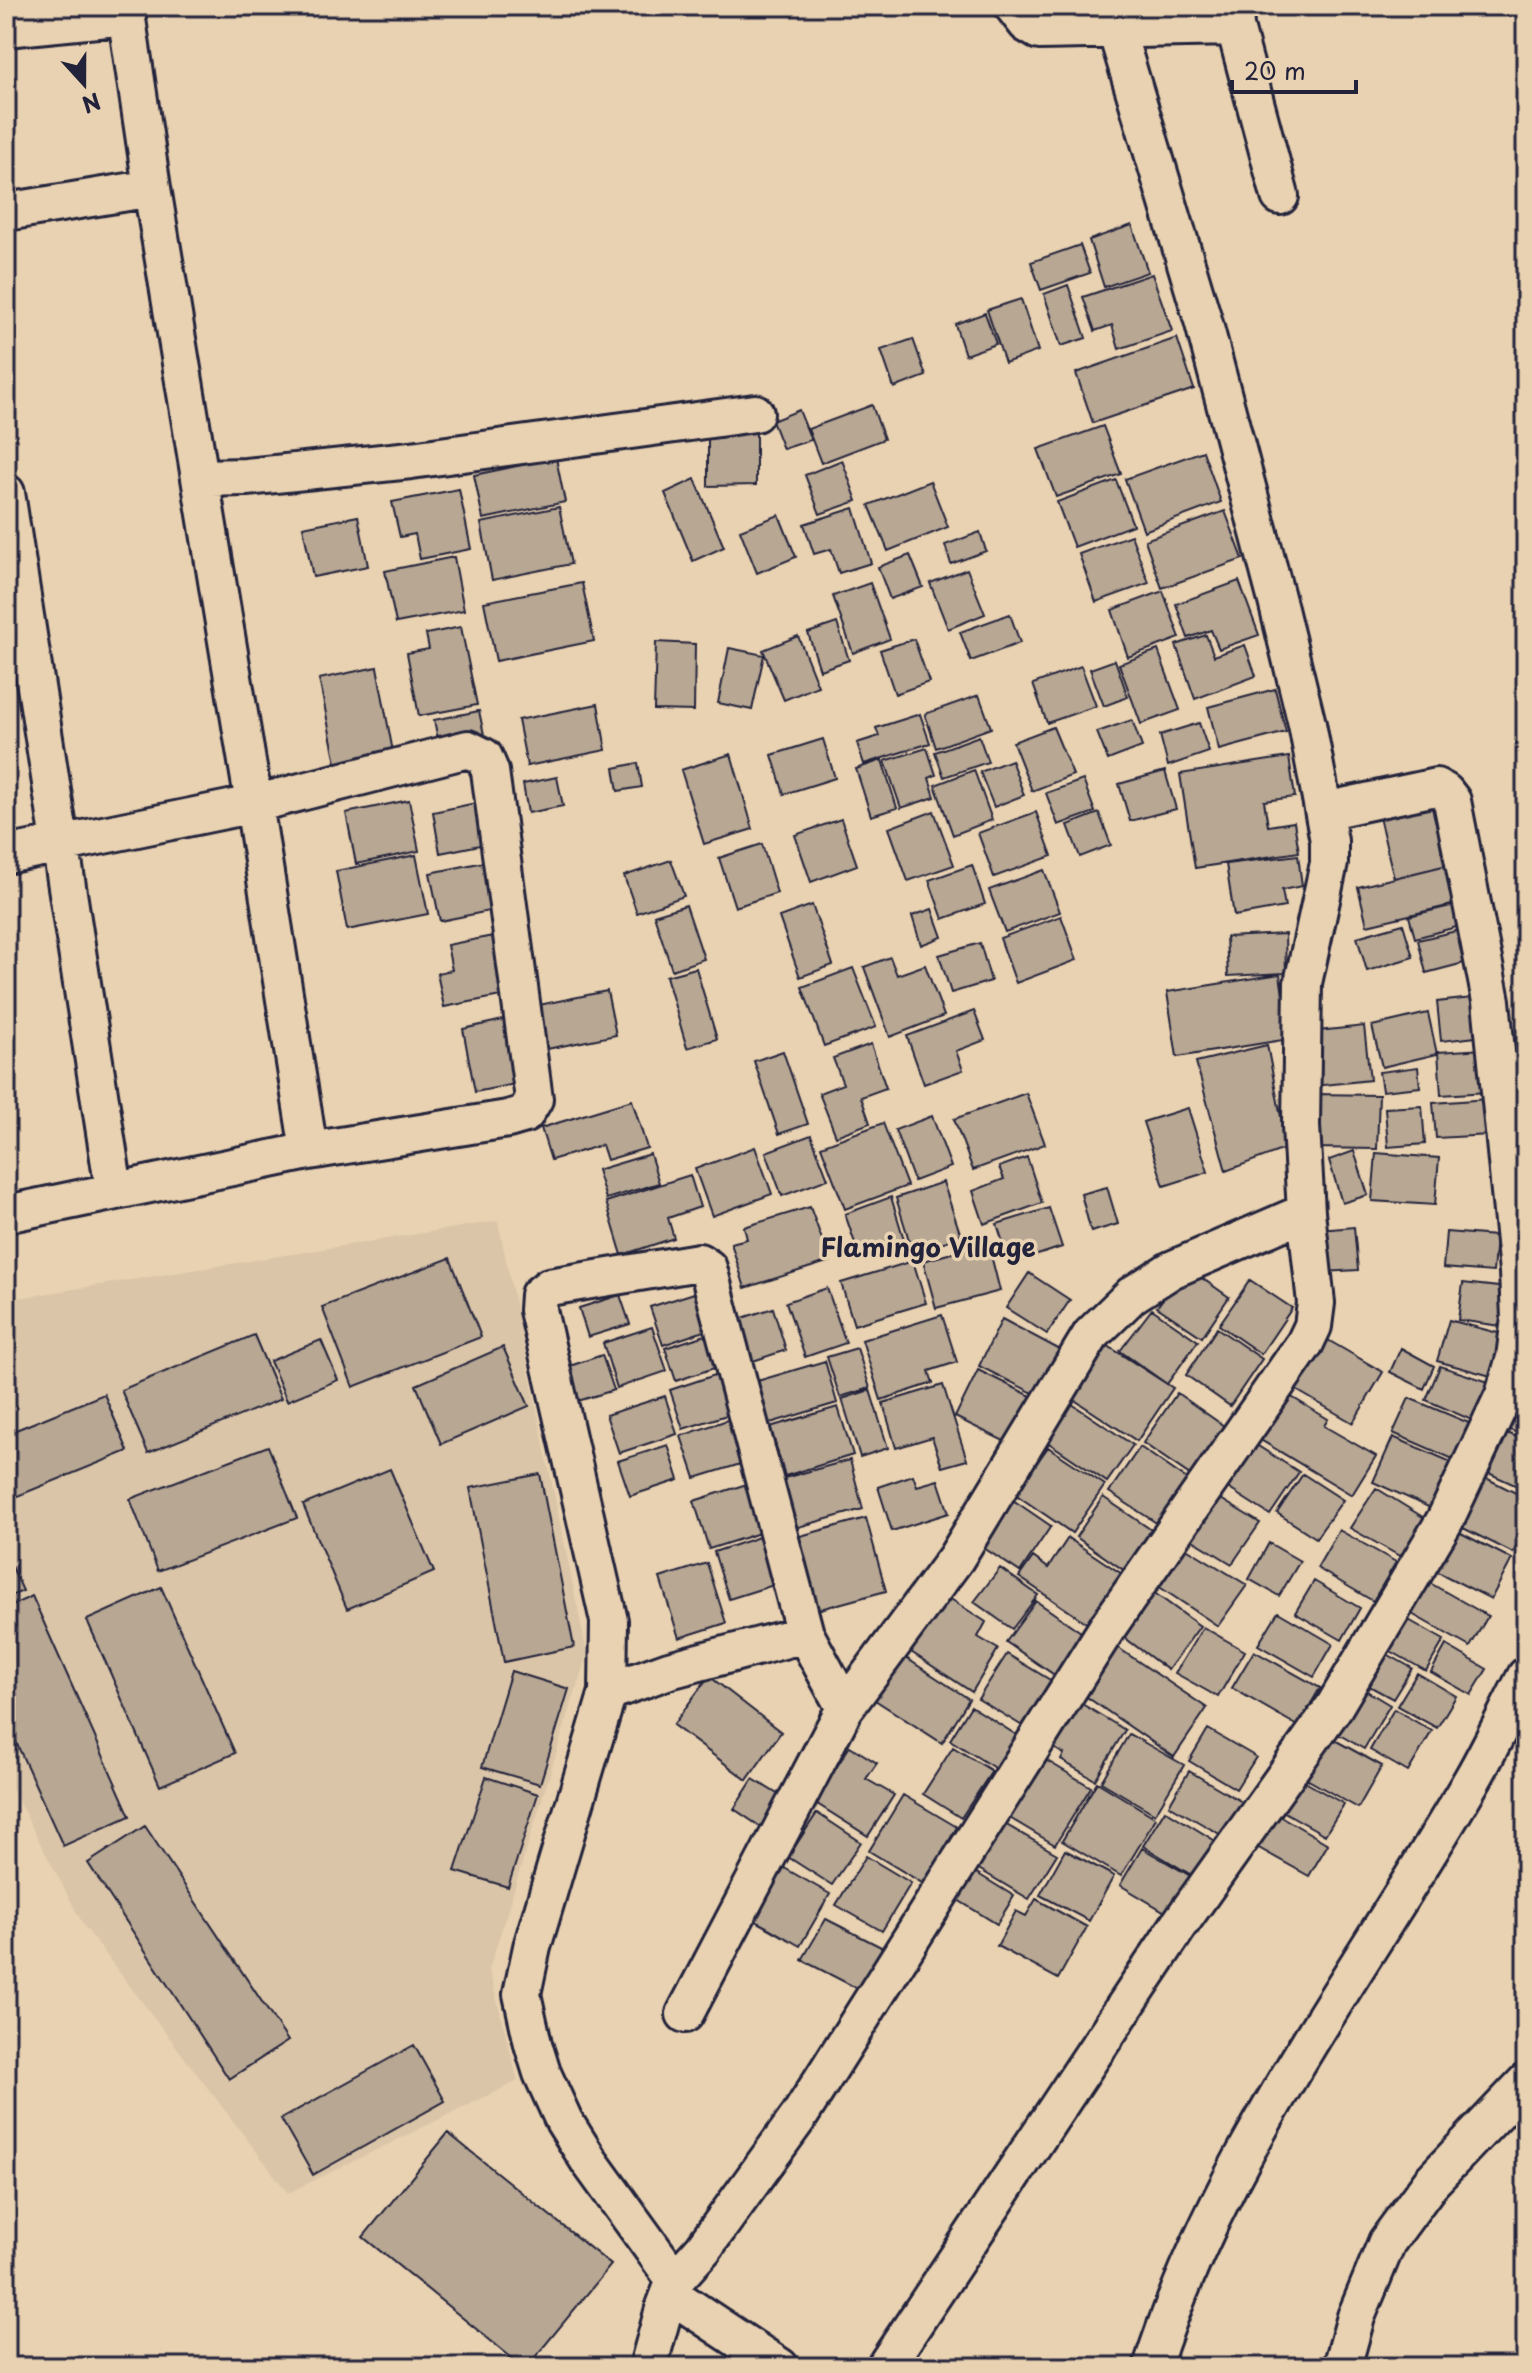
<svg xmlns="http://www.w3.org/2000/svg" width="1532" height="2373" font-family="'Playpen Sans',sans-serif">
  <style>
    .built { fill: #dac5a8 }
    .building { fill: #b7a793; stroke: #22223b; stroke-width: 2 }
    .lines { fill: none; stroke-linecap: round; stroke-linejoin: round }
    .street-casing { stroke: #22223b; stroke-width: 42 }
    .street { stroke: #e9d2b1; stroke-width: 36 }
    .labels { text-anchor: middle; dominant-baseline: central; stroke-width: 7; stroke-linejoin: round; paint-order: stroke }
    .neighbourhood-label { font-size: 26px; font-weight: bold; fill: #22223b; stroke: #e9d2b1 }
  </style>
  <rect width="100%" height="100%" fill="#e9d2b1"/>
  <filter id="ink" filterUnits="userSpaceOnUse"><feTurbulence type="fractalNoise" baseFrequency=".0125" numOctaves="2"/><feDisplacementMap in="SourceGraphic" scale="16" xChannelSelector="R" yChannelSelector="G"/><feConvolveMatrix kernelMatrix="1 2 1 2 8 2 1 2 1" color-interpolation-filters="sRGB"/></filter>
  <g filter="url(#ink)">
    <path class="built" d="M498,1221L587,1654L489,1970L518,2081L288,2193L84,1926L6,1778V1300Z"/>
    <path class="building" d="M1132,225L1148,272L1104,287L1089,240Z
      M1080,245L1090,273L1041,290L1031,262Z
      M1152,274L1172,331L1119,349L1112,325L1095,331L1083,297Z
      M1068,285L1086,338L1061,346L1044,294Z
      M1021,299L1038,351L1005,363L987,310Z
      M985,313L996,344L965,355L955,324Z
      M1177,338L1194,389L1093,423L1076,373Z
      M913,339L926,376L894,388L881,350Z
      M872,405L884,439L821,463L808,429Z
      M799,410L811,440L783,449L772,421Z
      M1103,426L1121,474L1056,497L1038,449Z
      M756,427V485L708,486V428Z
      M1203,451L1221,502L1144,531L1125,479Z
      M556,458L565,502L483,519L474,475Z
      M842,460L857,501L820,514L805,475Z
      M695,479L724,547L693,561L665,493Z
      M1116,480L1133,525L1074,547L1057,502Z
      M930,481L948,527L888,551L869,505Z
      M459,489L471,549L420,559L415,534L400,537L392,502Z
      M559,507L571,564L492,580L481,523Z
      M854,508L871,563L839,573L831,549L814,554L804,524Z
      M1225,511L1243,559L1162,588L1145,540Z
      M779,515L796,557L757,573L740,530Z
      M358,516L368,566L313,577L303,527Z
      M980,532L986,551L951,564L945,545Z
      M1131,535L1149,583L1096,602L1079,554Z
      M910,555L923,587L890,599L878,567Z
      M454,557L464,610L396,623L385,571Z
      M967,569L985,614L948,629L930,583Z
      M1239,581L1259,635L1219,649L1211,630L1188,638L1176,604Z
      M582,583L594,641L496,661L484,602Z
      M870,583L890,639L853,653L833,596Z
      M1163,591L1180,638L1128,657L1112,610Z
      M1010,614L1020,643L971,661L960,632Z
      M837,623L849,660L820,670L808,633Z
      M461,627L477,705L419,716L407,653L429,649L426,634Z
      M1206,635L1214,656L1245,645L1256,676L1195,699L1176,645Z
      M798,636L818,686L784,700L763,650Z
      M914,639L929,682L895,694L880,650Z
      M656,642L695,644L694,711L654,710Z
      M729,648L764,655L752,710L718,703Z
      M1158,650L1180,710L1141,724L1119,664Z
      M1115,660L1128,697L1104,706L1090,669Z
      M1081,666L1096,706L1047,723L1033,684Z
      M377,667L393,752L336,763L319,679Z
      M1275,689L1286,732L1219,750L1208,707Z
      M979,695L991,728L936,748L925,714Z
      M598,704L606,750L527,766L518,720Z
      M479,711L486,744L441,754L434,720Z
      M920,714L930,743L864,764L857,743L879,736L876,728Z
      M1132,720L1142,747L1108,760L1097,732Z
      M1199,723L1209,752L1168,766L1160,735Z
      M1053,727L1073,775L1032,791L1013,742Z
      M979,736L988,762L944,777L935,752Z
      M823,739L835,778L784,794L772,755Z
      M927,748L936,775L929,778L935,797L901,808L885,761Z
      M731,754L753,829L704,844L681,770Z
      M1289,757L1295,797L1264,801L1268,826L1294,822L1299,852L1195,868L1180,774Z
      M882,760L897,808L871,816L856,769Z
      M1011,760L1024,795L994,807L980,772Z
      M638,763L642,787L618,791L614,768Z
      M974,770L992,820L953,835L935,785Z
      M1165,771L1176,809L1130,821L1119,784Z
      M557,777L563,806L528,813L523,784Z
      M1083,780L1095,812L1058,825L1046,793Z
      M409,800L419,851L356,864L346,813Z
      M481,802L490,843L440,853L433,812Z
      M1431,804L1447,865L1394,878L1379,817Z
      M934,811L954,865L908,881L889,828Z
      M1036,812L1052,856L994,877L978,833Z
      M1099,813L1111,845L1080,857L1068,825Z
      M841,819L857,865L811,882L795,835Z
      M762,844L777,893L735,907L719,858Z
      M416,855L428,914L347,930L336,871Z
      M1298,855L1302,886L1282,890L1285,907L1234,916L1226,864Z
      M671,860L684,896L637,913L624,876Z
      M484,862L494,910L440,921L430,873Z
      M972,865L985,904L943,919L929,880Z
      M1447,865L1456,904L1367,925L1358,887Z
      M1044,870L1060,912L1005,932L989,890Z
      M686,905L704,959L672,970L654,915Z
      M812,905L833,965L800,977L779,917Z
      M1455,905L1460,926L1415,938L1409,916Z
      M932,909L942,937L921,945L912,916Z
      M1061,916L1077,960L1016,983L1000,938Z
      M1403,924L1413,957L1367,971L1357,937Z
      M1456,931L1464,963L1426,973L1418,940Z
      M1285,934L1286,973L1228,976L1226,937Z
      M493,936L506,995L444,1007L437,973L452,970L447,945Z
      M980,943L991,981L951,993L939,955Z
      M890,957L897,975L925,965L944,1016L890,1037L864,967Z
      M696,968L717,1039L687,1048L666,976Z
      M853,968L876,1027L824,1046L802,987Z
      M1280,974L1289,1039L1177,1057L1167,992Z
      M607,991L616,1035L547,1049L539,1005Z
      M1481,997L1485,1036L1441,1041L1437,1002Z
      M974,1011L985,1040L956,1051L963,1070L924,1084L907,1036Z
      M1428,1013L1437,1054L1382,1067L1372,1026Z
      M512,1018L525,1082L475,1092L463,1029Z
      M1364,1026L1370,1080L1315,1086L1309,1032Z
      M1526,1036V1083L1510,1088L1497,1045Z
      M871,1044L886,1088L861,1097L870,1123L836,1136L819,1093L843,1084L833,1058Z
      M1267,1045L1287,1148L1226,1171L1196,1062Z
      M1484,1049L1487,1092L1441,1095L1438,1052Z
      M783,1051L808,1124L779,1134L754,1061Z
      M1418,1067L1420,1087L1382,1091L1379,1072Z
      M1026,1093L1045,1144L973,1170L954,1119Z
      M1313,1094L1379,1095L1377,1149L1312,1148Z
      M1488,1099L1490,1135L1436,1138L1433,1103Z
      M632,1100L647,1148L607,1160L602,1145L551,1160L541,1128Z
      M1422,1106L1425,1144L1388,1147L1385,1108Z
      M1188,1108L1208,1172L1164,1186L1143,1122Z
      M932,1116L951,1167L914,1181L895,1130Z
      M883,1123L907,1186L845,1209L821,1146Z
      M811,1135L828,1179L782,1196L766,1152Z
      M755,1147L772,1194L712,1216L695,1169Z
      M1354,1151L1368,1195L1342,1203L1329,1160Z
      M1376,1153L1439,1158L1435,1205L1372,1201Z
      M650,1154L659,1183L606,1199L597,1170Z
      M1027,1157L1042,1203L984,1224L973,1191L1004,1179L999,1167Z
      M690,1175L700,1207L668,1218L674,1238L622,1255L606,1202Z
      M943,1182L961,1236L913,1253L896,1198Z
      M1107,1187L1118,1224L1091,1232L1081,1194Z
      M891,1197L906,1246L875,1258L870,1245L857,1249L845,1214Z
      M810,1207L830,1261L745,1288L731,1243L747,1239L744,1227Z
      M1049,1208L1062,1247L1010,1264L997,1224Z
      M1354,1227L1358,1270L1323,1272L1320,1230Z
      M1446,1232L1496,1236L1493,1272L1443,1268Z
      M988,1243L1000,1291L936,1308L923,1261Z
      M450,1258L481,1337L353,1387L322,1307Z
      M913,1261L926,1303L854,1325L841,1283Z
      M1186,1267L1229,1297L1202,1337L1157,1307Z
      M1029,1273L1070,1300L1047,1334L1006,1308Z
      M1250,1280L1292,1308L1261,1354L1219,1325Z
      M1463,1283L1507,1288L1501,1326L1458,1320Z
      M710,1288L722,1325L663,1345L650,1307Z
      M827,1288L846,1343L805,1357L786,1302Z
      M620,1295L630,1324L588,1337L579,1308Z
      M773,1308L786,1350L744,1364L730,1322Z
      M1152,1309L1198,1341L1167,1384L1120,1351Z
      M942,1315L957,1362L929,1371L933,1383L881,1400L862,1340Z
      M1002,1319L1066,1353L1041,1397L979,1366Z
      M1449,1320L1509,1336L1498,1378L1437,1361Z
      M652,1327L667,1371L617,1388L603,1343Z
      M1217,1328L1262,1359L1230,1406L1186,1375Z
      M718,1331L729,1363L676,1381L665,1348Z
      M254,1335L281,1399L148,1453L121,1390Z
      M1321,1336L1383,1372L1353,1423L1291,1387Z
      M321,1340L338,1380L287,1401L270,1361Z
      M1105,1344L1173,1388L1137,1441L1070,1397Z
      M503,1347L529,1406L441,1444L416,1385Z
      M857,1348L870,1388L840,1397L827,1357Z
      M1401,1348L1434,1366L1424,1389L1390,1372Z
      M602,1355L614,1390L578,1401L567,1367Z
      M825,1361L837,1403L767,1424L754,1382Z
      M1440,1366L1492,1383L1476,1422L1426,1400Z
      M978,1370L1037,1399L1014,1446L955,1417Z
      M724,1372L736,1412L683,1429L670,1390Z
      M1526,1384V1436L1496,1425Z
      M943,1385L967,1460L942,1467L932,1437L896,1448L883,1403Z
      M870,1390L888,1448L860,1457L842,1399Z
      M1280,1390L1328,1419L1324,1426L1376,1456L1352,1495L1249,1433Z
      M1177,1393L1224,1426L1190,1475L1143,1443Z
      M104,1394L128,1451L15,1497L6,1474V1434Z
      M665,1396L677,1434L619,1453L606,1415Z
      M1409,1398L1469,1423L1453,1459L1393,1433Z
      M1072,1404L1133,1445L1107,1482L1046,1441Z
      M838,1407L853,1455L785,1476L770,1427Z
      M733,1418L747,1462L695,1478L681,1436Z
      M1491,1426L1526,1441V1490L1473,1466Z
      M1393,1437L1456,1464L1435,1510L1373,1482Z
      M1247,1439L1299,1472L1270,1515L1220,1483Z
      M668,1445L679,1480L630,1496L618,1461Z
      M268,1446L297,1518L158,1571L130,1499Z
      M1048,1447L1105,1485L1072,1533L1015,1494Z
      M1140,1447L1188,1480L1158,1524L1109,1492Z
      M850,1460L863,1509L791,1529L777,1480Z
      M390,1469L434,1572L347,1609L303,1505Z
      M1472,1471L1526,1498V1527L1513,1553L1447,1520Z
      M540,1474L574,1647L504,1662L470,1488Z
      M1303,1474L1343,1500L1316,1538L1277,1513Z
      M913,1475L917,1486L938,1480L949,1513L892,1531L878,1487Z
      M753,1482L769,1530L709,1549L694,1501Z
      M1376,1488L1426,1519L1403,1558L1350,1528Z
      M1216,1496L1260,1523L1232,1564L1188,1537Z
      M1103,1497L1153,1531L1125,1571L1076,1537Z
      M1013,1500L1051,1526L1020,1572L981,1546Z
      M866,1518L886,1591L802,1614L782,1541Z
      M1447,1526L1512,1559L1491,1599L1426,1566Z
      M1339,1530L1396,1562L1373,1601L1317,1568Z
      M768,1534L783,1582L729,1599L714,1552Z
      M1068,1538L1122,1574L1088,1624L1019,1577L1033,1557L1048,1568Z
      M1269,1543L1300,1561L1279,1596L1249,1579Z
      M1183,1546L1247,1585L1218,1626L1155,1584Z
      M6,1553L23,1591L6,1598Z
      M707,1563L726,1623L679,1638L660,1578Z
      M1000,1568L1038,1595L1012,1629L974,1602Z
      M1414,1574L1488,1616L1470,1647L1396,1605Z
      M1314,1581L1360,1608L1342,1640L1295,1613Z
      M161,1587L235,1753L160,1786L87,1620Z
      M1149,1589L1200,1626L1168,1670L1117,1632Z
      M32,1596L130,1816L63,1846L6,1720V1608Z
      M946,1596L986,1622L978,1637L998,1649L972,1692L911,1652Z
      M1036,1601L1091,1639L1062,1680L1006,1642Z
      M1278,1612L1333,1644L1314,1677L1258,1645Z
      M1398,1614L1444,1640L1426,1671L1380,1645Z
      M1203,1627L1245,1651L1218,1697L1175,1673Z
      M1114,1645L1207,1708L1174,1757L1081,1693Z
      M1446,1645L1487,1669L1471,1695L1431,1672Z
      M1378,1649L1412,1668L1393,1699L1360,1681Z
      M1254,1651L1320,1688L1298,1726L1232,1688Z
      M1007,1654L1052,1681L1024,1727L978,1699Z
      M903,1656L969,1699L942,1743L875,1700Z
      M511,1671L569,1689L540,1784L482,1767Z
      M1417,1673L1456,1696L1437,1728L1397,1706Z
      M709,1676L781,1732L747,1780L673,1725Z
      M1352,1682L1390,1705L1364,1749L1326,1727Z
      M1077,1701L1125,1730L1095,1780L1061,1760L1064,1754L1050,1746Z
      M971,1706L1018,1736L996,1769L950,1740Z
      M1394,1709L1432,1731L1408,1772L1370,1750Z
      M1208,1729L1256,1757L1236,1789L1189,1761Z
      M1320,1732L1382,1766L1358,1808L1296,1773Z
      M1129,1734L1184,1765L1155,1814L1101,1782Z
      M850,1746L877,1763L866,1779L894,1795L868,1836L814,1802Z
      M953,1747L992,1771L961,1818L923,1794Z
      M1039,1756L1091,1787L1055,1845L1003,1814Z
      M1189,1771L1242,1802L1223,1836L1169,1805Z
      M486,1777L538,1794L508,1887L455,1871Z
      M1298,1778L1344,1804L1325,1835L1279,1809Z
      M753,1779L784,1798L764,1829L734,1809Z
      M1097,1782L1156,1818L1121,1876L1062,1841Z
      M903,1795L957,1827L924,1884L869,1851Z
      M1165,1810L1222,1845L1200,1880L1143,1846Z
      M817,1813L861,1842L832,1885L788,1857Z
      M1275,1813L1328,1844L1309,1876L1255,1846Z
      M1003,1823L1057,1854L1029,1899L977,1868Z
      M145,1826L288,2041L229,2079L88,1863Z
      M1142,1848L1199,1881L1177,1919L1120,1885Z
      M1065,1850L1114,1876L1089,1921L1040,1895Z
      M866,1856L911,1883L882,1931L836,1905Z
      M772,1861L830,1894L800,1946L742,1913Z
      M970,1869L1014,1896L997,1924L953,1897Z
      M1036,1899L1087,1927L1058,1979L997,1946L1016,1911L1026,1916Z
      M826,1919L887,1950L864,1992L802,1960Z
      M414,2045L445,2101L313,2175L281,2119Z
      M448,2133L611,2265L527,2367H523L363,2237Z"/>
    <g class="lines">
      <defs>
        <path id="street" d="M1013,6L1027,24L1039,31L1235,27
          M1234,6L1235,27L1280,196
          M6,28L127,16
          M6,212L152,188
          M200,478L246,477L411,460L755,413
          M6,493L114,1190
          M6,855L254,804L468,749L484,757L490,771L534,1099L525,1114L508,1119L309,1151
          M6,1214L309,1151L254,804L152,188L125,6
          M608,1692L669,1670L805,1634
          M685,2014L845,1708L956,1558L1091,1335L1132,1295L1171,1270L1306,1212
          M675,2280L589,2161L564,2121L542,2073L533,2044L522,1994L532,1947L608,1692L609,1621L538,1310L539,1295L549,1287L699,1262L708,1268L805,1634L845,1708
          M670,2294L780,2367
          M648,2367L664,2309L675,2280L703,2249L800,2115L1107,1628L1305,1343L1313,1326L1316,1303L1306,1212L1301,1126L1303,983L1329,863V841L1307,724L1277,601L1203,320L1109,6
          M885,2367L1179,1925L1334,1707L1445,1520L1504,1395L1515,1358L1520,1318L1518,1272L1491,1001L1452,801L1445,792L1436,787L1324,811
          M1152,2367C1220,2152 1361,1972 1473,1778C1492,1745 1508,1710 1526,1676
          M1342,2367L1356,2317L1387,2242L1431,2182L1526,2082"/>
      </defs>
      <use href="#street" class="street-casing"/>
      <use href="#street" class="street"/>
    </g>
  </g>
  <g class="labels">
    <g class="neighbourhood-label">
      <text x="928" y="1246">Flamingo Village</text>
    </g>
  </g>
  <rect width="1532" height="2373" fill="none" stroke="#e9d2b1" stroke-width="32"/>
  <rect x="16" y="16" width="1500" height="2341" fill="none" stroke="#22223b" stroke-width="3" filter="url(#ink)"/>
  <g transform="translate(84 84) rotate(159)" stroke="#e9d2b1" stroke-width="6" paint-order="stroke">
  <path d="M0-6L14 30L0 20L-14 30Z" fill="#22223b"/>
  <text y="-12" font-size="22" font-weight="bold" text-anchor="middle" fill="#22223b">N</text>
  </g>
  <path d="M1232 80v12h124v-12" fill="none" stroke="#22223b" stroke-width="4"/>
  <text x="1244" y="80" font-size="24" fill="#22223b" stroke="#e9d2b1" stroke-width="6" paint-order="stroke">20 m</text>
</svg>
